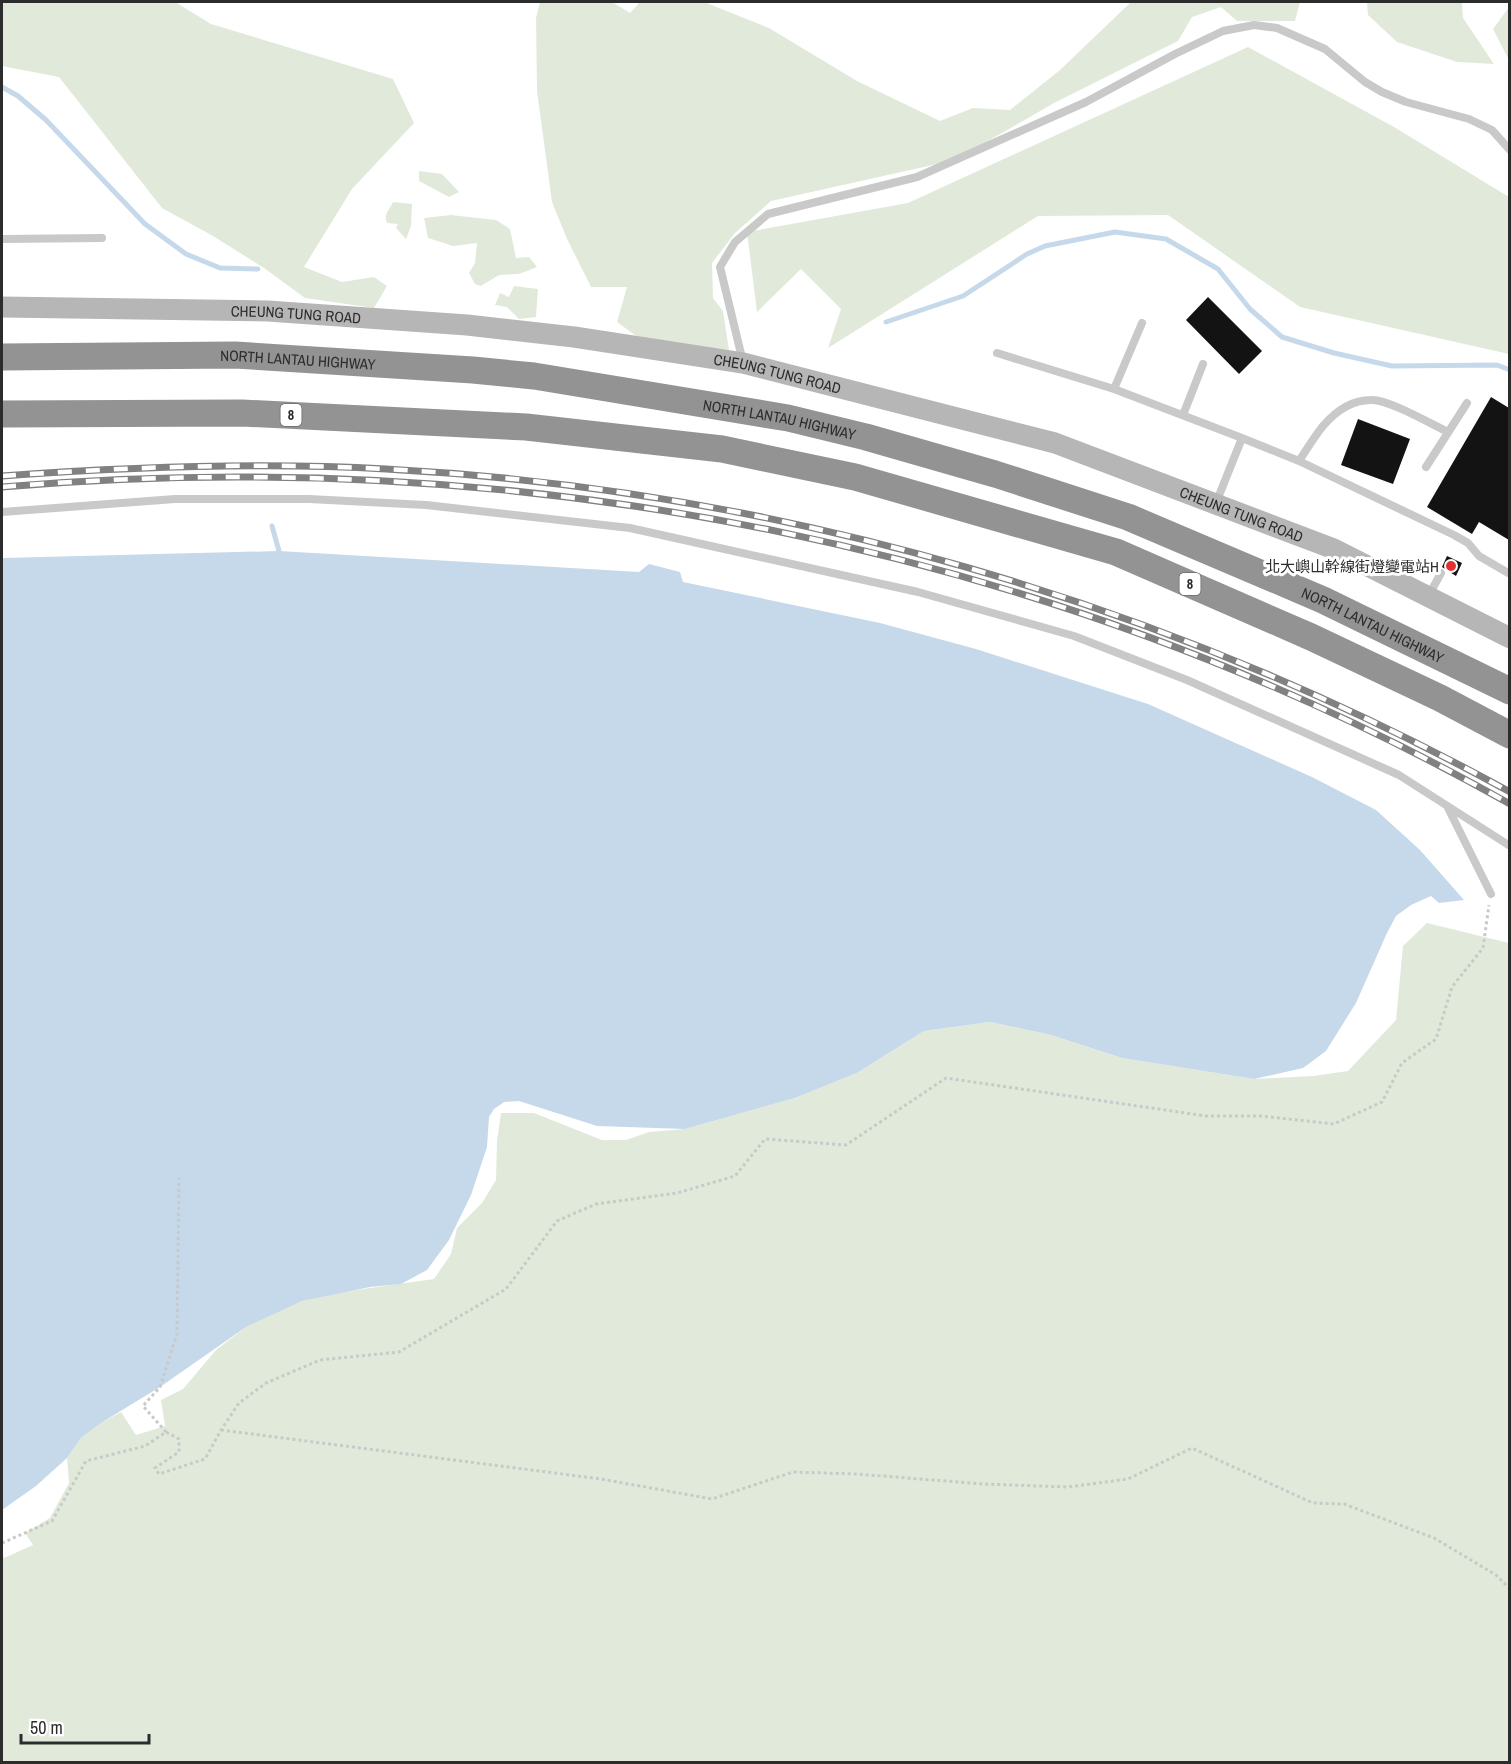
<svg xmlns="http://www.w3.org/2000/svg" width="1511" height="1764" font-family="'Archivo Narrow','Noto Sans TC',sans-serif">
  <style>
    .green { fill: #e1eada }
    .water { fill: #c6d9ea }
    .lines { fill: none; stroke-linecap: round; stroke-linejoin: round }
    .stream { stroke: #c6d9ea; stroke-width: 5 }
    .building { fill: #131313 }
    .path { stroke: #c9c9c9; stroke-width: 3; stroke-dasharray: 3 3; stroke-linecap: butt }
    .service { stroke: #c9c9c9; stroke-width: 8 }
    .secondary { stroke: #b6b6b6; stroke-width: 21 }
    .motorway { stroke: #939393; stroke-width: 27 }
    .rail-casing { stroke: #818181; stroke-width: 7 }
    .rail { stroke: #fff; stroke-width: 4.5; stroke-dasharray: 14; stroke-linecap: butt }
    .poi-dot { fill: #e23130; stroke: #fff; stroke-width: 2 }
    .labels { text-anchor: middle; dominant-baseline: central; stroke-width: 6; stroke-linejoin: round; paint-order: stroke }
    .shield { fill: #fff; stroke: #6b6b6b; stroke-width: 1.5 }
    .shield-label { font-size: 14px; font-weight: bold; fill: #2c2c2c }
    .street-label { font-size: 15px; fill: #2c2c2c; stroke: #fff }
    .poi-label { font-size: 15px; fill: #2c2c2c; stroke: #fff; text-anchor: end }
  </style>
  <rect width="100%" height="100%" fill="#fff"/>
  <path class="green" d="M2,2H175L211,24L393,79L414,123L352,189L304,267L342,282L374,277L387,286L374,308L305,298L264,268L213,236L162,208L59,77L2,66Z
    M540,2H612L630,13L640,2H704L769,28L857,81L940,121L973,108L1010,110L1060,70L1131,2H1300L1295,21H1237L1221,7L1192,17L1178,41L1054,103L955,160L771,201L735,233L712,263L713,298L723,311L729,350L639,338L617,322L627,287H591L567,239L552,202L537,91L536,18Z
    M1367,2H1462L1463,18L1494,64L1457,62L1397,42L1368,15Z
    M1509,7H1510L1509,60L1493,29Z
    M1248,47L1394,127L1509,197V354L1300,307L1168,215L1038,216L828,348L841,309L801,269L757,312L747,232L908,203Z
    M419,171L442,174L459,192L449,197L419,181Z
    M393,202L412,204L411,226L406,239L396,228L398,224L387,223C383,213 390,210 393,202Z
    M451,215L496,220L510,229L516,258L529,257L537,267L519,274L499,275L481,286L475,284L469,273L475,263L477,243L453,246L428,238L424,218Z
    M514,286L538,289L536,317L519,319L507,307L495,305L500,293L509,297Z
    M1427,923L1509,943V1762H2V1553L4,1558L33,1545L25,1533L50,1518L69,1483L67,1458L81,1438L101,1423L121,1412L136,1435L165,1426L161,1400L183,1389L216,1350L246,1327L278,1311L302,1301L335,1293L434,1279L451,1254L457,1228L482,1203L496,1180L497,1141L501,1113H534L602,1140H626L649,1132L685,1129L795,1098L857,1073L924,1031L990,1022L1051,1035L1122,1058L1254,1079L1313,1076L1348,1071L1396,1020L1403,946Z"/>
  <path class="water" d="M279,551L639,572L649,564L680,572L683,582L880,623L976,649L1148,704L1312,777L1376,810L1420,850L1464,900L1439,903L1431,896L1411,905L1396,916L1387,933L1356,1003L1326,1051L1303,1068L1254,1079L1122,1058L1051,1035L990,1022L924,1031L857,1073L795,1098L685,1129L597,1126L519,1101L504,1102L494,1109L489,1117L487,1147L471,1195L449,1240L427,1270L401,1284L370,1287L302,1301L246,1327L160,1387L101,1423L81,1438L67,1458L36,1486L2,1510V558Z"/>
  <g class="lines">
    <path class="stream" d="M2,87L18,96L46,120L145,224L186,254L220,268L258,269
      M886,322L963,296L1027,254L1045,246L1115,232L1166,239L1218,269L1250,309L1282,337L1334,353L1392,366L1497,365L1510,370
      M272,526L279,551"/>
  </g>
  <path class="building" d="M1208,297L1262,351L1239,374L1186,320Z
    M1491,397L1509,408V540L1479,522L1472,534L1427,507Z
    M1358,419L1410,439L1393,484L1341,465Z
    M1447,556L1462,563L1456,576L1442,567Z"/>
  <g class="lines">
    <path class="path" d="M221,1430L601,1479L712,1499L793,1472L857,1474L983,1484L1068,1487L1128,1479L1192,1448L1313,1503L1344,1504L1434,1538L1496,1575L1510,1589
      M166,1432L143,1406L160,1387L177,1334L179,1178
      M2,1543L52,1521L86,1461L145,1446L166,1432L179,1439V1452L155,1468L159,1474L205,1459L221,1430L239,1403L266,1383L320,1360L399,1352L506,1289L557,1221L596,1204L677,1193L735,1176L765,1139L846,1145L946,1078L1206,1116H1261L1334,1124L1382,1102L1402,1063L1436,1039L1452,987L1483,948L1489,905"/>
    <path class="service" d="M2,239L102,238
      M997,353L1114,389L1242,438L1299,461L1454,535L1468,543L1479,556L1510,574
      M743,362L720,267L735,242L768,214L917,177L1086,102L1175,54L1223,31L1254,25L1277,28L1325,49L1365,82L1382,92L1406,102L1469,119L1492,130L1510,150
      M1114,389L1142,323
      M1183,415L1203,364
      M1299,461C1307,449 1314,437 1323,426C1335,412 1351,400 1371,400C1388,399 1431,424 1448,432
      M1426,467L1467,403
      M1216,503L1242,438
      M2,512L175,499H309L426,505L630,528L918,592L1074,636L1187,680L1399,775L1510,846
      M1429,595L1441,573
      M1447,806L1491,894"/>
    <path class="secondary" id="s1" d="M2,307L268,311L467,325L574,337L743,363L1055,443L1334,549L1510,638"/>
    <g class="motorway">
      <path id="s2" d="M2,357L235,355L473,370L534,376L788,418L866,437L995,474L1128,517L1323,600L1510,691"/>
      <path d="M2,414L242,413L526,427L722,449L855,477L1116,552L1311,637L1440,698L1510,735"/>
    </g>
    <defs>
      <path id="rail" d="M2,476C129,467 258,462 386,469C780,490 1164,602 1510,792
        M2,487C525,443 1050,545 1510,804"/>
    </defs>
    <use href="#rail" class="rail-casing"/>
    <use href="#rail" class="rail"/>
  </g>
  <circle class="poi-dot" cx="1451" cy="566" r="6"/>
  <g class="labels">
    <g class="shield">
      <rect x="280.5" y="404" width="21" height="22" rx="4.5"/>
      <rect x="1179.5" y="573" width="21" height="22" rx="4.5"/>
    </g>
    <g class="shield-label">
      <text x="291" y="415">8</text>
      <text x="1190" y="584">8</text>
    </g>
    <g class="street-label">
      <text stroke="none"><textPath href="#s1" startOffset="294">CHEUNG TUNG ROAD</textPath></text>
      <text stroke="none"><textPath href="#s2" startOffset="296">NORTH LANTAU HIGHWAY</textPath></text>
      <text stroke="none"><textPath href="#s1" startOffset="780">CHEUNG TUNG ROAD</textPath></text>
      <text stroke="none"><textPath href="#s2" startOffset="782">NORTH LANTAU HIGHWAY</textPath></text>
      <text stroke="none"><textPath href="#s1" startOffset="1266">CHEUNG TUNG ROAD</textPath></text>
      <text stroke="none"><textPath href="#s2" startOffset="1412">NORTH LANTAU HIGHWAY</textPath></text>
    </g>
    <g class="poi-label">
      <text x="1439" y="566">北大嶼山幹線街燈變電站H</text>
    </g>
  </g>
  <rect width="1511" height="1764" fill="none" stroke="#2c2c2c" stroke-width="6"/>
  <path d="M21 1734v9h128v-9" fill="none" stroke="#2c2c2c" stroke-width="3"/>
  <text x="30" y="1734" font-size="18" fill="#2c2c2c" stroke="#ffffff" stroke-width="4.5" paint-order="stroke">50 m</text>
</svg>
